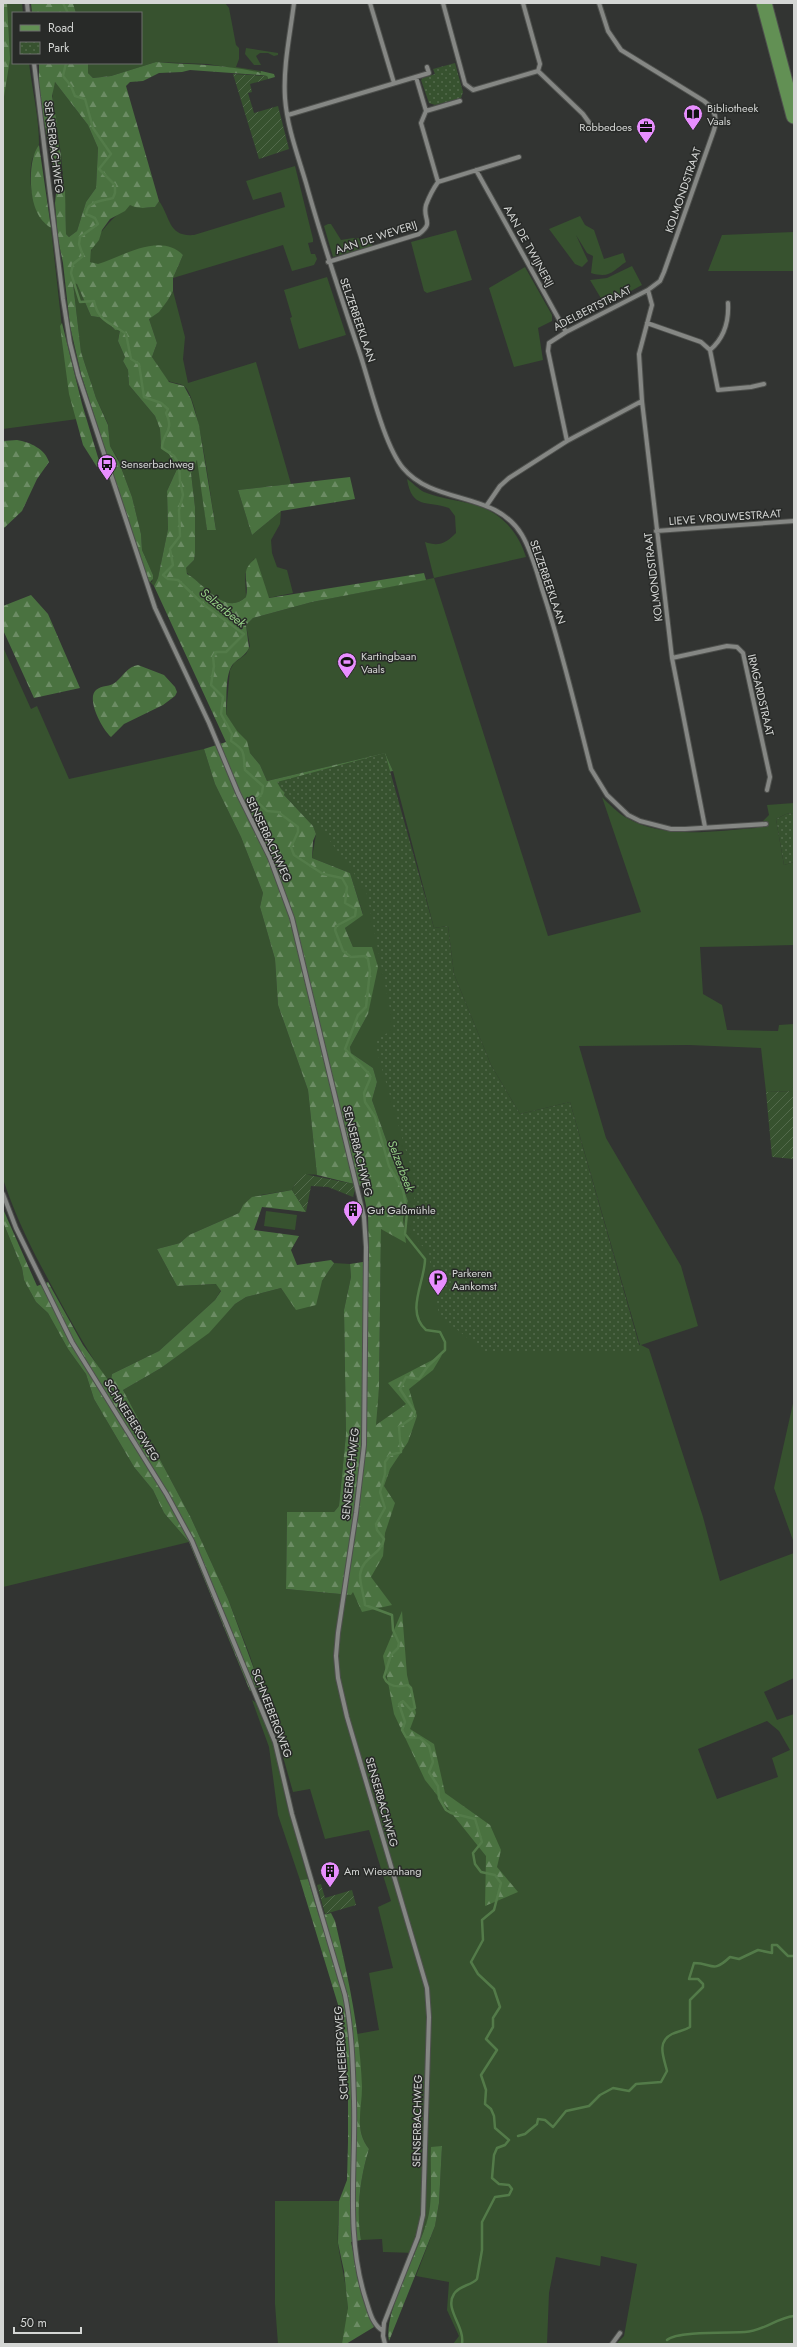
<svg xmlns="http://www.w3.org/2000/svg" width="797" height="2347" font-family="Jost,sans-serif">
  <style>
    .grass { fill: #37522f; fill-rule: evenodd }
    .forest { fill: url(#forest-firs); fill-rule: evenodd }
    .park { fill: url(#park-dots) }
    .garden { fill: url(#garden-furrows) }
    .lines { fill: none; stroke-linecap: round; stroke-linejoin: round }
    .stream { stroke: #537b49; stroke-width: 2.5 }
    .street-casing { stroke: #4e504d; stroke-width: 6 }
    .primary-casing { stroke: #4e504d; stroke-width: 17 }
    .street { stroke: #858784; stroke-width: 4 }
    .primary { stroke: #629054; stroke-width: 15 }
    .labels { text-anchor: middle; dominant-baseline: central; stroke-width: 3; stroke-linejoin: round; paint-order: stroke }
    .poi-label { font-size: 11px; fill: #d4d6d4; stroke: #282a28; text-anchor: start }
    .street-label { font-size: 11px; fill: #d4d6d4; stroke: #282a28 }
    .water-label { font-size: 12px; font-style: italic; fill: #97d287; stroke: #282a28 }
  </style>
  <defs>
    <pattern id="forest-firs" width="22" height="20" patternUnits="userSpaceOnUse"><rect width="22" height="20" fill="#4a7240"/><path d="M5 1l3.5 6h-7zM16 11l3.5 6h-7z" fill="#6c8c64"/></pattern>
    <pattern id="park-dots" width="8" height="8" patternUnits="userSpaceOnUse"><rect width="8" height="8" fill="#37522f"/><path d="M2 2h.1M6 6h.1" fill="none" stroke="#536a4c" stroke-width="1.8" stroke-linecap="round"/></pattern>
    <pattern id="garden-furrows" width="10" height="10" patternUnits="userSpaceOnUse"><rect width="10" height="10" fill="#37522f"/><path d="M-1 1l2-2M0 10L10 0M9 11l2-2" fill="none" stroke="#536a4c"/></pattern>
  </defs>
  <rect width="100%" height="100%" fill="#323432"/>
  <path class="grass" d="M3,3H22L23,13H13V63H29C32,89 39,117 39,143C39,148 34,154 32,160C27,183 33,213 51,228L65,355L85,418L3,429Z
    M73,3H225L229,8L236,45L239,48V59L236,67L261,71V73L208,64L156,62L111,76L93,78L88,73V63H141V13H76Z
    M246,48L278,53V55L274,56L268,53H260L256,56L261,65H254L245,54Z
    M55,82L88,125L98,148L96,188L86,202L77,231L69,237L66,234C66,208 63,180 61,154C60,141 47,92 55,82Z
    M295,166L313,239V242L308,243L311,254H315L317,259L314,265L292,271L283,245L173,278L183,255L142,249L98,265L90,262C88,241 114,216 130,204C139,209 144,208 155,207L159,201C171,218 168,237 194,235L285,207L281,192L253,200L246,181Z
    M580,216L585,225L594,230L604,259L623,253L626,262C613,270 611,279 591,273L593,256L587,253L576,235L588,261L582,267L575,264L549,229Z
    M328,224H331L341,240L353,238L371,239L372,246L333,257L324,226Z
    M456,230L472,280L427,293L424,291L411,242Z
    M794,232V271H708L722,235Z
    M632,266L642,285L605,305L590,280L607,278Z
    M525,267L552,315V321L538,328L543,360L514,367L489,288Z
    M327,277L346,335L299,349L290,318L292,317L284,290Z
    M73,283L77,284L91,316L104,318L115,330L120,329L118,341L125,357L123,361L128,370L129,385L155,416L160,429L161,446L169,454L177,469L167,491L168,529L158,578L154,586L149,581L152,582L153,575L142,550L141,534L132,497L118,459L110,446L108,424L96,398L81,352Z
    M173,291L185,337L183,359L188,383L256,362L291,484L238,490L252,535L281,511L280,524L271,540L272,553L277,567L287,570L293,593L268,598L254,559L245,574L246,597C230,613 212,594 200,584C196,580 188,576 186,571V568L194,560L195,554V507L191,473L193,464L198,460L207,530L216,529C211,502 200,405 186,388C181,382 172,384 167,380L152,357L157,343L149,319L168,300Z
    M407,479C413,483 418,489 424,492C441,499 458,500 475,505C501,512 518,532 526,557L434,578L548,936L641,912L602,797C609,804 617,812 625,817C664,840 713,831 756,828L769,815L767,805L794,803V813L786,814L776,819L784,865L794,862V945L700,947L703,994L722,1005L727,1030L778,1031L779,1025L794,1024V1091L766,1092L761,1048L689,1045L579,1046L606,1138L681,1266L698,1326L641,1345L649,1349L703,1517L720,1581L794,1553V1678L764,1692L777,1720L794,1714V2344H616L624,2336L637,2264L601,2256L600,2266L556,2257L549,2293L547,2344H453L459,2336L447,2310L449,2282L416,2276L435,2226L439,2203L442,2146L429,2217L416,2253L383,2252L382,2239L361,2240C356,2210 360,2178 369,2149C354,2129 362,2110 361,2087C361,2069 359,2052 357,2034L379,2030L369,1973L393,1968L378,1907L391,1901L369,1830L325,1839L310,1789L293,1792L276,1732L257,1687L258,1680L250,1656L228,1599L191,1518L123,1390L161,1368L208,1333L235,1304L246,1297L281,1288L296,1309L322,1281L334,1263L350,1264L351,1277L344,1310L346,1434L339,1506L334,1512H287L286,1589L351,1595L379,1388L381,1228L405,1242L403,1219L408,1201L372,1100L377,1082L373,1068L351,1053L350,1047L368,1014L353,947L345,928L363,914L350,873L312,858L316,834L313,826L284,795L286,790L366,868L413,1125L428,1242L509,1350L640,1345L570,1102L520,1114L491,1065L454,974L448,926L434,928L393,771L385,753L267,781L260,765L250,753L226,714L230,670L234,663L246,654L250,646L246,625L253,618L312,602L434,578L425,542C439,547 446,543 456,533L455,516L449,508C427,500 412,510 407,479ZM767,1721L779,1731L790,1750L772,1758L778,1777L717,1799L698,1749Z
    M3,647L31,709L37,706L69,779L204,749L215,784L241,837L263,893L260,907L275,959L278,1005L308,1090L317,1175C302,1173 298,1177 292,1190L261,1195L243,1205L239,1213L189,1235L180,1243L157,1249L177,1286L217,1284L221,1290L215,1300L159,1351L112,1374L111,1380H107C82,1343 62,1305 41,1266C26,1238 13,1209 3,1179Z
    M266,1211L297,1215L295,1230L264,1226Z
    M3,1222L22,1268L24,1280L36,1302L48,1313L68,1349L86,1374L94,1399L134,1467L153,1490L164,1513L189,1542L3,1587Z
    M794,1399V1543L774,1488Z
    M252,1700C270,1708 282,1786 287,1805C294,1830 301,1854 308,1879L300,1880L278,1815L269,1747Z
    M275,2201H339C339,2215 337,2230 338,2244C342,2272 356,2317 342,2344H278L275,2304Z"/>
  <path class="forest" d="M3,3H7L10,59L3,103Z
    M31,3H73L76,13H32Z
    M156,62C191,65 226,64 261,73V71L274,74L275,77L268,79L267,76L261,75L190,70L182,72L159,73L143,81L130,82L126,86L159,201L155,207C144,208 139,209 130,205L125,211L110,219L102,230L99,240L91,250L90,262L98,264C124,256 160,232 183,255L173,278V291L168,300L159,312L149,319L157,343L152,357L169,382L184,386L191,399L199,425L216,530H207L197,460L191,473L195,507V554L194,560L186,568L187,574C204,583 225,617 246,597C250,580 238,572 256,558L269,598L424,573L426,580L312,602L253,618L246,625L249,648C245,656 239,658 233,664C225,674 227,696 226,708V714L237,731L247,741L250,753L260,765L267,781L385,753L393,771L286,790L284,795L313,826L316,834L313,841L312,858L350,873L363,915L345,928L353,947H372L378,967L368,1014L350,1047L351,1053L373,1068L377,1082L372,1100L408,1201L403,1219L406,1243L381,1229L379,1388L376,1425L406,1404L388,1383L442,1355L433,1370L409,1389L417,1416L408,1442L390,1469L384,1486L395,1503L385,1533L383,1556L371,1577L392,1605L362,1612L353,1592L351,1595L286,1589L287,1512H334L339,1506L346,1434L344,1310L351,1277L350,1264L369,1261L368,1215L362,1186L317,1175L308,1090L278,1005L275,959L260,907L263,893L241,837L215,784L204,749L226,742L154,586L158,578L168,529L167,491L177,469L169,454L161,446L160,429L155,416L129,385L128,370L123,361L125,357L118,341L120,330H115L104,318L91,316L77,284L73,283L81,352L96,398L108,425L110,446L119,462L132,497L141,534L142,550L153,575V579L150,582L146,578L81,374L70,326L63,263L58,239L55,203L57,184L39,97V63H88V73L93,78L111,76ZM55,82L88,125L98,148L96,188L86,202L77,231L69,237L66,234L65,190L61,177V155L56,135L57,124L52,96Z
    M39,145L51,228C44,223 40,219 37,212C29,196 28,159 39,145Z
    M62,323L82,404L100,464L97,467L83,445L69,394L60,326Z
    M17,440C30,442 45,449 49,462L37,479L22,511L3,529V441Z
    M350,477L355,499L281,511L252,535L238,490Z
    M31,595L48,614L80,688L34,698L3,630V606Z
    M138,665L164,675L175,687L177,692L175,696L163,705L124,724L111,737C102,729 86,699 96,690C102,685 110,687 116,682C124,675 127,667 138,665Z
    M292,1190L306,1212L262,1207L254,1230L299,1236L291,1250L297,1265L331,1260L334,1263L322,1281L316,1305L296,1310L281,1288L246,1297L235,1304L209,1333L161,1368L123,1390L191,1518L228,1599L258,1680L257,1687L250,1691L189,1542L164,1513L153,1490L134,1467L94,1399L86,1374L68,1349L48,1313L36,1302L24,1280L22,1268L3,1222V1209L37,1286L48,1282L83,1345L108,1380H111L112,1374L159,1351L215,1300L221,1291L216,1284L177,1286L157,1249L180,1243L189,1235L239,1213L243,1205L252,1197Z
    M402,1611L407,1675L416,1713L410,1729L434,1744L445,1793L490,1825L501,1850L497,1867L518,1892L485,1906L486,1856L425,1780L394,1714L383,1656Z
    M308,1879L319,1916L331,1913L335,1921C348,1976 360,2031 362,2087C362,2110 354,2130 369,2149C360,2178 356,2210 361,2240L351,2242L362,2293L374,2327L346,2344H342L348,2308L344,2271L338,2243L339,2201L347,2180L348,2142V2094L343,2021L300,1880Z
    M442,2146L439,2203L435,2226L389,2341C383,2311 420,2250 428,2218C433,2199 430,2168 431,2147Z"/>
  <path class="park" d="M455,63L463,92L461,98L435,105L429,103L421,80L423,78L435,74L433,69Z
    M385,753L434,928L448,926L454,974L491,1065L520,1114L570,1102L641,1351L486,1353L439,1315L428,1250L421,1245L413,1232L411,1208L416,1193L413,1175L374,1041L394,1029L366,890L322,830L281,789L277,782Z
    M794,813V862L784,865L776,819L786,814Z"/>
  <path class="garden" d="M233,74L267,76L268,79L250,84L252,92L248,93L254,113L278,106L289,149L259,159Z
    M794,1091V1159L772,1157L766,1092Z
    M304,1174L354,1184L355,1190L353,1197L328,1187L311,1186L306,1212L292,1190L298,1178Z
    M321,1884L325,1898L352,1890L356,1905L325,1914L317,1885Z"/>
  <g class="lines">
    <path class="stream" d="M63,3L68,13
      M66,63L63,76L71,86L75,96L85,99L93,128L111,154L99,169L115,185V193L113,198C102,201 87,201 86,214L95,218L98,224L80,237L79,244L83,256L73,264L71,273L80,302L94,301C98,322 112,323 126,334L131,359L139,364L144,397L161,403L168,409L166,413C175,432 162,433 162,448L174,456L179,464L180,481L183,495L179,510L180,536L170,549L173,565L163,575L168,579L178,580L204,605L244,634L226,652H216L213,657L214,666L211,685L223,697L221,714L232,734L231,741C246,751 243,752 245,770L263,786L262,793L256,801L267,811L278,812L298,827V832L291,847L294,855L323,874L342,878L347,887L345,903L356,909L355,916L336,926L335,930L343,951L351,957L365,956L368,959L370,971L366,1007L358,1015L345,1049L370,1075V1079L364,1093L365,1102L375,1117L389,1166L403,1190L407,1212L405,1234L425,1259C425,1282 405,1311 426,1330L440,1332L445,1342V1350L428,1366L419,1379L406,1377L400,1389L415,1412L412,1418L399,1427L401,1452L390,1455L385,1462V1474L380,1492L385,1508L376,1524L377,1530L384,1539C381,1555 362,1557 360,1575C360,1585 364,1595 365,1605L392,1615L393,1630L399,1643L398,1648L391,1655L384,1677C388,1688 399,1687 408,1685L411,1688L415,1708L411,1710L403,1701L399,1704L405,1722L402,1730L406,1737L420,1738L429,1746L433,1762L429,1772L438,1786L439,1798L446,1810L451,1813L475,1819L482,1842L473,1853L475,1864L481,1872L495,1875L501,1883L494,1910L482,1920L483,1940L471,1962L478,1974L494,1989L500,2007L493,2018V2027L486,2039L497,2050L481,2075L486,2090L485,2104L491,2109L494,2116L495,2128L509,2140L505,2145L497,2148L494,2155L492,2178L499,2184L509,2185L512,2189L509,2195L495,2197L482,2222V2250L477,2279C471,2286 459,2285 454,2294C444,2309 465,2326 462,2344
      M518,2136L525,2134L537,2124L538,2119L545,2120L553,2127L566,2111L589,2106L600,2095L613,2088L629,2091L636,2084L661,2082L667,2071C664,2058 656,2042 672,2034C678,2031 684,2031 690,2027V2000L703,1987V1984L698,1979H689L694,1963C713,1963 712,1974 730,1957L739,1959L758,1950L772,1953V1945H777L788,1956H794
      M667,2340C676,2331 730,2333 745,2332C764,2331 776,2318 794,2316"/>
    <defs>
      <path id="street" d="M27,3L28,13
        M294,3C290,35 283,66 285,98C287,127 298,156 306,183C322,241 341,297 360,354C370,384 384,445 403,468C435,506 495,490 522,535C532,552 537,573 543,592C562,650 576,710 591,769L607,795L628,815L640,821L671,829H685L766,824
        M370,3L394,83
        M443,3L465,84L473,90L538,71L583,114L593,128
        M523,3L540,64L538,71
        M599,3L608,31L621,50L704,101C714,108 718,118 714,130L664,272L660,281L648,290L652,305L639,354L642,401L672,658L705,827
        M34,63L63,299L70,343L78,375L155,608L209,723L238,793L270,858L292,918L364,1217L366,1247L364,1445L356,1513L338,1633L336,1656L338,1678L347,1717L427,1988L429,2017L423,2215L418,2237L384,2323L383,2336L385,2344
        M416,77L426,111
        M288,115L429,73L427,67
        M476,170L566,332
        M438,182L421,123L426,111L460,101
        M328,262L419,234C435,222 422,220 426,205C429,197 433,189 438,182L519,157
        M728,303C729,321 724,338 710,350L718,390L751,387L764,384
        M647,323L701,342L710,350
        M567,441L548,351L549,343L566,332L648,290
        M487,505L500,486L509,478L567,441L642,401
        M656,531L794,521
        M672,658L727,646L737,647L743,653L770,777L767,790
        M3,1194L16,1228L72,1342L167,1495L192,1541L275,1742L292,1814L345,1995C352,2030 353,2066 354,2101C356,2168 345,2235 366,2300C370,2312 372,2324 383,2331
        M612,2344L620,2333"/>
      <path id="primary" d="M764,3L794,116"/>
    </defs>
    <use href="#street" class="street-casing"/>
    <use href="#primary" class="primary-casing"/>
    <use href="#street" class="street"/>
    <use href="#primary" class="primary"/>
  </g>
  <defs>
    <symbol id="library-pin" viewBox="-11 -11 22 30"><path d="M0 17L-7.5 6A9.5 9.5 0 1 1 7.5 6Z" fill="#e88eff" stroke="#282a28"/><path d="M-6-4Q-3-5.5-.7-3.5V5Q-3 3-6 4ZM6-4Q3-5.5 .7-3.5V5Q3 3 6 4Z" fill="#111"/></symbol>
    <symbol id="office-pin" viewBox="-11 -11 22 30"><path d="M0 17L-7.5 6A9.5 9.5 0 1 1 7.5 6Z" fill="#e88eff" stroke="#282a28"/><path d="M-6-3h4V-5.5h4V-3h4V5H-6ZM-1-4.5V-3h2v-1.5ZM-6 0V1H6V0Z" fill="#111"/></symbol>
    <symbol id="bus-pin" viewBox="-11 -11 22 30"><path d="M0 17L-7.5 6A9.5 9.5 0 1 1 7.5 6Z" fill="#e88eff" stroke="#282a28"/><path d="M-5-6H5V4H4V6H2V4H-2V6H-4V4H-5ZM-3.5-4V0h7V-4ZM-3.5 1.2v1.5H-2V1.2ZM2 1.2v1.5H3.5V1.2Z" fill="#111"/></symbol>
    <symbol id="stadium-pin" viewBox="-11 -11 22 30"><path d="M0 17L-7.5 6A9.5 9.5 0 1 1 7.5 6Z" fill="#e88eff" stroke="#282a28"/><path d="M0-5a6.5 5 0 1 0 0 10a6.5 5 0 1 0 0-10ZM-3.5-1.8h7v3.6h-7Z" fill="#111"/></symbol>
    <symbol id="building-pin" viewBox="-11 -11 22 30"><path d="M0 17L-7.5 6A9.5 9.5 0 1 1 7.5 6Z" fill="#e88eff" stroke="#282a28"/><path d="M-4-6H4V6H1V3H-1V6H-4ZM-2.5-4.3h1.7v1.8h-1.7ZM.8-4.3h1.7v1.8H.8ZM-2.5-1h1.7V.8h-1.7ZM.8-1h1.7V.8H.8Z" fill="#111"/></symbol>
    <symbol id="parking-pin" viewBox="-11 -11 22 30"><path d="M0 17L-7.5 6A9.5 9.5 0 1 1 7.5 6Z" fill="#e88eff" stroke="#282a28"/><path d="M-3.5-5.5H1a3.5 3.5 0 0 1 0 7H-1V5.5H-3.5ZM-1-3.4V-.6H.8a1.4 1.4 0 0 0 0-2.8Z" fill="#111"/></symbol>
  </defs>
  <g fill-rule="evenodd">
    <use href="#library-pin" x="682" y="103" width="22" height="30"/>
    <use href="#office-pin" x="635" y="116" width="22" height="30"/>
    <use href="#bus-pin" x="96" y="453" width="22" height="30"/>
    <use href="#stadium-pin" x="336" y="651" width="22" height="30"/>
    <use href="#building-pin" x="342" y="1199" width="22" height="30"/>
    <use href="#parking-pin" x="427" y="1268" width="22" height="30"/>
    <use href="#building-pin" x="319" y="1860" width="22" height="30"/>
  </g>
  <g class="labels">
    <g class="poi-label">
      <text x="707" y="108">Bibliotheek<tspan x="707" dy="13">Vaals</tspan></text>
      <text x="632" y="127" text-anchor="end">Robbedoes</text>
      <text x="121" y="464">Senserbachweg</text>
      <text x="361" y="656">Kartingbaan<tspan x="361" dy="13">Vaals</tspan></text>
      <text x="367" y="1210">Gut Gaßmühle</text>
      <text x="452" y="1273">Parkeren<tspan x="452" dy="13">Aankomst</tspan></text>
      <text x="344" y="1871">Am Wiesenhang</text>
    </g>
    <g class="street-label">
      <text transform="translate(54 147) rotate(83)">SENSERBACHWEG</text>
      <text transform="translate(683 190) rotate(-71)">KOLMONDSTRAAT</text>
      <text transform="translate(376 237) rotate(-18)">AAN DE WEVERIJ</text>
      <text transform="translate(529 246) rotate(61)">AAN DE TWIJNERIJ</text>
      <text transform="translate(592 308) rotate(-27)">ADELBERTSTRAAT</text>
      <text transform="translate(358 320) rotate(71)">SELZERBEEKLAAN</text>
      <text transform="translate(725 517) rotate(-4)">LIEVE VROUWESTRAAT</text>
      <text transform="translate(653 577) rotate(-97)">KOLMONDSTRAAT</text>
      <text transform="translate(548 582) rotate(71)">SELZERBEEKLAAN</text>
      <text transform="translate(761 695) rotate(77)">IRMGARDSTRAAT</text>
      <text transform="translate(269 839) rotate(65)">SENSERBACHWEG</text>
      <text transform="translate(358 1151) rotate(76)">SENSERBACHWEG</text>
      <text transform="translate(132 1420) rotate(58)">SCHNEEBERGWEG</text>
      <text transform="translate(350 1474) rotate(-84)">SENSERBACHWEG</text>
      <text transform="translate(272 1713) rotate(69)">SCHNEEBERGWEG</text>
      <text transform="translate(382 1802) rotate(74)">SENSERBACHWEG</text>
      <text transform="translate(341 2053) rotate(-94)">SCHNEEBERGWEG</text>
      <text transform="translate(417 2121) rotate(-89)">SENSERBACHWEG</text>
    </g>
    <g class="water-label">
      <text transform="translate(223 608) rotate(39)">Selzerbeek</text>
      <text transform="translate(401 1166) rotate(69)">Selzerbeek</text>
    </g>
  </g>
  <rect width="797" height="2347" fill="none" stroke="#d4d6d4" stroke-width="8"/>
  <rect x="12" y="12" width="130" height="52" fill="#282a28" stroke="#6d6f6d"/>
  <rect x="20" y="25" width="20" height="6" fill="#629054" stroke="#6d6f6d"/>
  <text x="48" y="32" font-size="12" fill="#d4d6d4">Road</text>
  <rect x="20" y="42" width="20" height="12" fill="url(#park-dots)" stroke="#6d6f6d"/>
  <text x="48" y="52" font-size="12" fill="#d4d6d4">Park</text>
  <path d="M14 2327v6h67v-6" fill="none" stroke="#d4d6d4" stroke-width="2"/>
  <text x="20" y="2327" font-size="12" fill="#d4d6d4" stroke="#282a28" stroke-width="3" paint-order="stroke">50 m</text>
</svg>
